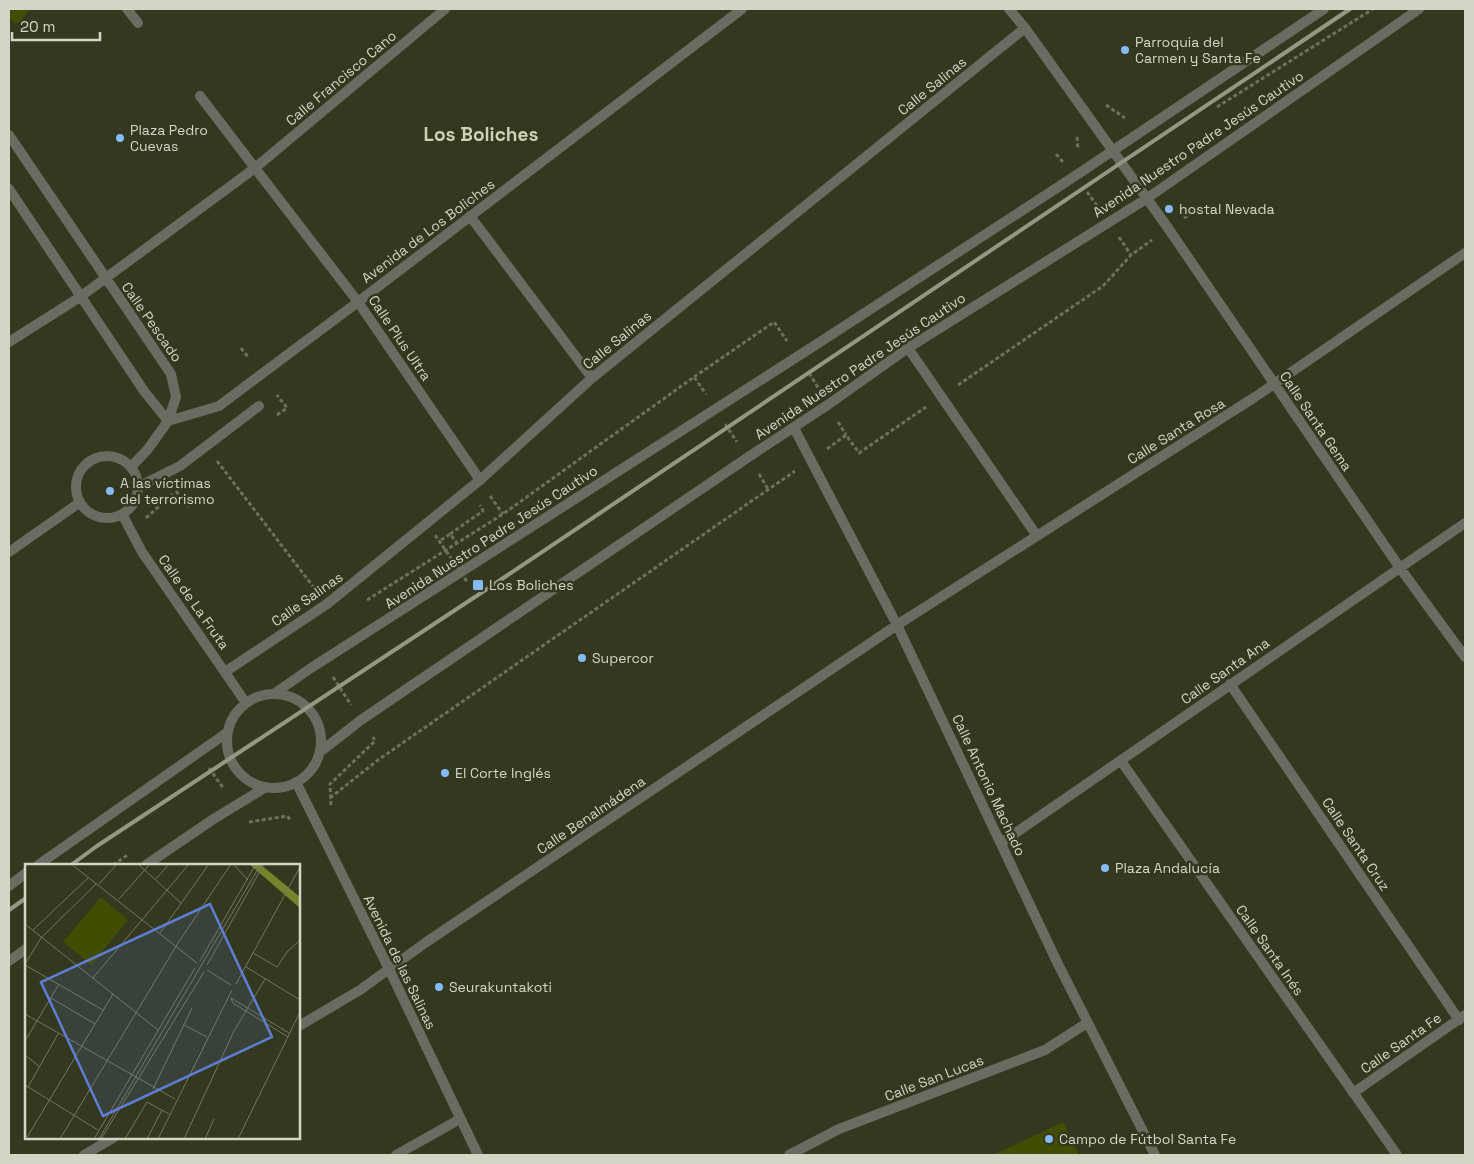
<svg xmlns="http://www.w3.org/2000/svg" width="1474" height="1164" font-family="'Space Grotesk',sans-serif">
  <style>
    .green { fill: #434c03 }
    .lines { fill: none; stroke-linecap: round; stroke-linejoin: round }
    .path { stroke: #6d715c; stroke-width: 3; stroke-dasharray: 4 2.5; stroke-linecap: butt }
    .service { stroke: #696c60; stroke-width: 10 }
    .pedestrian { stroke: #696c60; stroke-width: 10 }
    .minor { stroke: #696c60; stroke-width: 10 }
    .rail { stroke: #939784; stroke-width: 4 }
    .path-bridge { stroke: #6d715c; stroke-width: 3; stroke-dasharray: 4 2.5; stroke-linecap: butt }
    .poi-dot { fill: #86bbfb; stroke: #33381f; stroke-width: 2 }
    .labels { text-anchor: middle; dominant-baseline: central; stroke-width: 5; stroke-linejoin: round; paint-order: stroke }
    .poi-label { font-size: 14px; fill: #d3d6c7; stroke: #33381f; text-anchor: start }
    .street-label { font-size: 14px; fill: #d3d6c7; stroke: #33381f }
    .district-label { font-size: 19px; font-weight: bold; fill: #ccd3b5; stroke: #33381f }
    .inset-road { fill: none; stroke: #737762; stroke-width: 1 }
    .view { fill: #5d7ed2; fill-opacity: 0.15; stroke: #5d7ed2; stroke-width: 2.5 }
    .inset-edge { fill: none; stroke: #d3d6c7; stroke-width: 2.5 }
  </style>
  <rect width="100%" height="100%" fill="#33381f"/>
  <path class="green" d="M9,9H30L20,22L15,24L9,17Z
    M1063,1122L1079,1155H993Z"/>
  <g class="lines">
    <path class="path" d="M1106,105L1125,118
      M1217,107L1373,9
      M1077,137L1078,150
      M1056,154L1063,162
      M1087,192L1098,207
      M1184,218L1196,210
      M1119,237L1131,255
      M241,348L249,358
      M809,373L819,389
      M694,377L774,322L787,341
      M958,385L1103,286L1131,255L1152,240
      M277,415L287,408L277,395
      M838,422L846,435
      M725,424L737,442
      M827,449L846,435L859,453L926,407
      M217,461L315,589
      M759,474L768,489
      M176,491L188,507
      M490,496L503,514
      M146,518L173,494
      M450,534L483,511L480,505
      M441,540L450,534L457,543
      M367,600L503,514L694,377L706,394
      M333,677L351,705
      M209,768L224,789
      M330,798L378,760L795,471
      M331,805L330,784L375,741L373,737
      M249,822L287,816L291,820
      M113,865L129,854"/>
    <path class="service" d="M138,487L180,466L259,406"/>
    <path class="pedestrian" d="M127,9L138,23
      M908,348L1037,536
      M225,672L327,604L480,480L358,302L255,168"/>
    <path class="minor" d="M1009,9L1025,28L1168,228L1400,568L1465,657
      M200,96L255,168
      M9,135L171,374L176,397L168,421
      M9,189L144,391L168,421
      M470,216L592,378
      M9,342L80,297L255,168L445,9
      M794,428L897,625L1058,964L1155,1155
      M76 487a31 31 0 1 1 62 0a31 31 0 1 1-62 0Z
      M131,467L148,449L168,421L219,406L358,302L742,9
      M480,480L592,378L1025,28
      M122,514L142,552L246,703
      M9,552L79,503
      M1230,684L1459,1020
      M275,693L311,668L817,344L1075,176L1324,9
      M227 741a47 47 0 1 1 94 0a47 47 0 1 1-94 0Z
      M320,752L361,720L747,458L829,404L908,348L1146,199L1419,9
      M1121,761L1397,1155
      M296,782L389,969L478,1155
      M1001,843L1465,523
      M38,865L228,732
      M146,865L212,820L266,787
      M9,886L26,873
      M9,961L26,949
      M299,1026L360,990L425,943L897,625L1255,397L1465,253
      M1353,1093L1465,1015
      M84,1155L113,1138
      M396,1155L460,1119
      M789,1155L839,1129L1045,1050L1087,1023"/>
    <path class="rail" d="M71,865L97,846L481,593L1350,9
      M9,910L26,898"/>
    <path class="path-bridge" d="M435,535L468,583"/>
  </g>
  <g class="poi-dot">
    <circle cx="1125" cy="50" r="5"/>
    <circle cx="120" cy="138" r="5"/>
    <circle cx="1169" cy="209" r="5"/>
    <circle cx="110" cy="491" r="5"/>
    <rect x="472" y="579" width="12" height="12" rx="2.5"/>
    <circle cx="582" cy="658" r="5"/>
    <circle cx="445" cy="773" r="5"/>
    <circle cx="1105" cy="868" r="5"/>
    <circle cx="439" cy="987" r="5"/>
    <circle cx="1049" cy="1139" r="5"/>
  </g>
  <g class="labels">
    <g class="poi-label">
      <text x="1135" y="42">Parroquia del<tspan x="1135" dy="16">Carmen y Santa Fe</tspan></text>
      <text x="130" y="130">Plaza Pedro<tspan x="130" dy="16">Cuevas</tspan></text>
      <text x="1179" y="209">hostal Nevada</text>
      <text x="120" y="483">A las víctimas<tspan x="120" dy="16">del terrorismo</tspan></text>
      <text x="489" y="585">Los Boliches</text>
      <text x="592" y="658">Supercor</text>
      <text x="455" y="773">El Corte Inglés</text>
      <text x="1115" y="868">Plaza Andalucía</text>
      <text x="449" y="987">Seurakuntakoti</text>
      <text x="1059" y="1139">Campo de Fútbol Santa Fe</text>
    </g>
    <g class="street-label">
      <text transform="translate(341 78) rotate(-40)">Calle Francisco Cano</text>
      <text transform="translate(932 86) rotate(-39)">Calle Salinas</text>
      <text transform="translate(1198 144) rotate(-34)">Avenida Nuestro Padre Jesús Cautivo</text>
      <text transform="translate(428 231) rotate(-37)">Avenida de Los Boliches</text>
      <text transform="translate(152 322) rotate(55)">Calle Pescado</text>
      <text transform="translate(400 338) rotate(56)">Calle Plus Ultra</text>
      <text transform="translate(617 340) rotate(-39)">Calle Salinas</text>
      <text transform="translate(860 366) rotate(-34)">Avenida Nuestro Padre Jesús Cautivo</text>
      <text transform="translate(1316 421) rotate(56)">Calle Santa Gema</text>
      <text transform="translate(1176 431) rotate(-32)">Calle Santa Rosa</text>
      <text transform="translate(491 537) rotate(-33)">Avenida Nuestro Padre Jesús Cautivo</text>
      <text transform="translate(307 599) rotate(-35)">Calle Salinas</text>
      <text transform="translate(194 602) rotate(55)">Calle de La Fruta</text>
      <text transform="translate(1225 671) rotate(-35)">Calle Santa Ana</text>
      <text transform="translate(989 785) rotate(65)">Calle Antonio Machado</text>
      <text transform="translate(591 815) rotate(-34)">Calle Benalmádena</text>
      <text transform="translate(1356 844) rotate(56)">Calle Santa Cruz</text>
      <text transform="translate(1270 950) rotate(55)">Calle Santa Inés</text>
      <text transform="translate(400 962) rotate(64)">Avenida de las Salinas</text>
      <text transform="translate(1401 1043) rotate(-35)">Calle Santa Fe</text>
      <text transform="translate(934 1078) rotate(-21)">Calle San Lucas</text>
    </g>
    <g class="district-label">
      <text x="481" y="134">Los Boliches</text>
    </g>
  </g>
  <g transform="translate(25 864)">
    <rect width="275" height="275" fill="#33381f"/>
    <path d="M76,33L103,56L66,101L38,78Z" fill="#434c03"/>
    <path d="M224,0H235L275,33V44Z" fill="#77842e"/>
    <path class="inset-road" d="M46,0L172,99M113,0L156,39M208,0L223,16M130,16L144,0M74,20L92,0M94,35L125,0M0,60L133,166M8,66L64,13M135,69L184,0M228,89L252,103L262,88L275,76M175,97L231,0M0,100L16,74L72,19M0,101L78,146M182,101L239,0M221,103L275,136M182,106L206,121M68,114L164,0M211,120L275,3M26,134L70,160M206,134L208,139L263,173M206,134L264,169M0,150L150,235M159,161L182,173M0,177L34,120M0,191L15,203M0,221L73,266M3,223L33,170M128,225L167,144M1,275L88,130M35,275L153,79L206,0M69,275L170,104M74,275L236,0M76,275L179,108M100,275L122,238L144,250M122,275L137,246M133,275L207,126M159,275L209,167L240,115M180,275L189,255M213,275L275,148"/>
    <path class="view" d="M185,40L247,173L78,252L16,118Z"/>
    <rect width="275" height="275" class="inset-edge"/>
  </g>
  <rect width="1474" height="1164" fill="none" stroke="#d3d6c7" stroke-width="20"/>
  <path d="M12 32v8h88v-8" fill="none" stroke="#d3d6c7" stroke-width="2.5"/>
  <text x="20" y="32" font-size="15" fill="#d3d6c7" stroke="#33381f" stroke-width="4" paint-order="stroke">20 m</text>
</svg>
